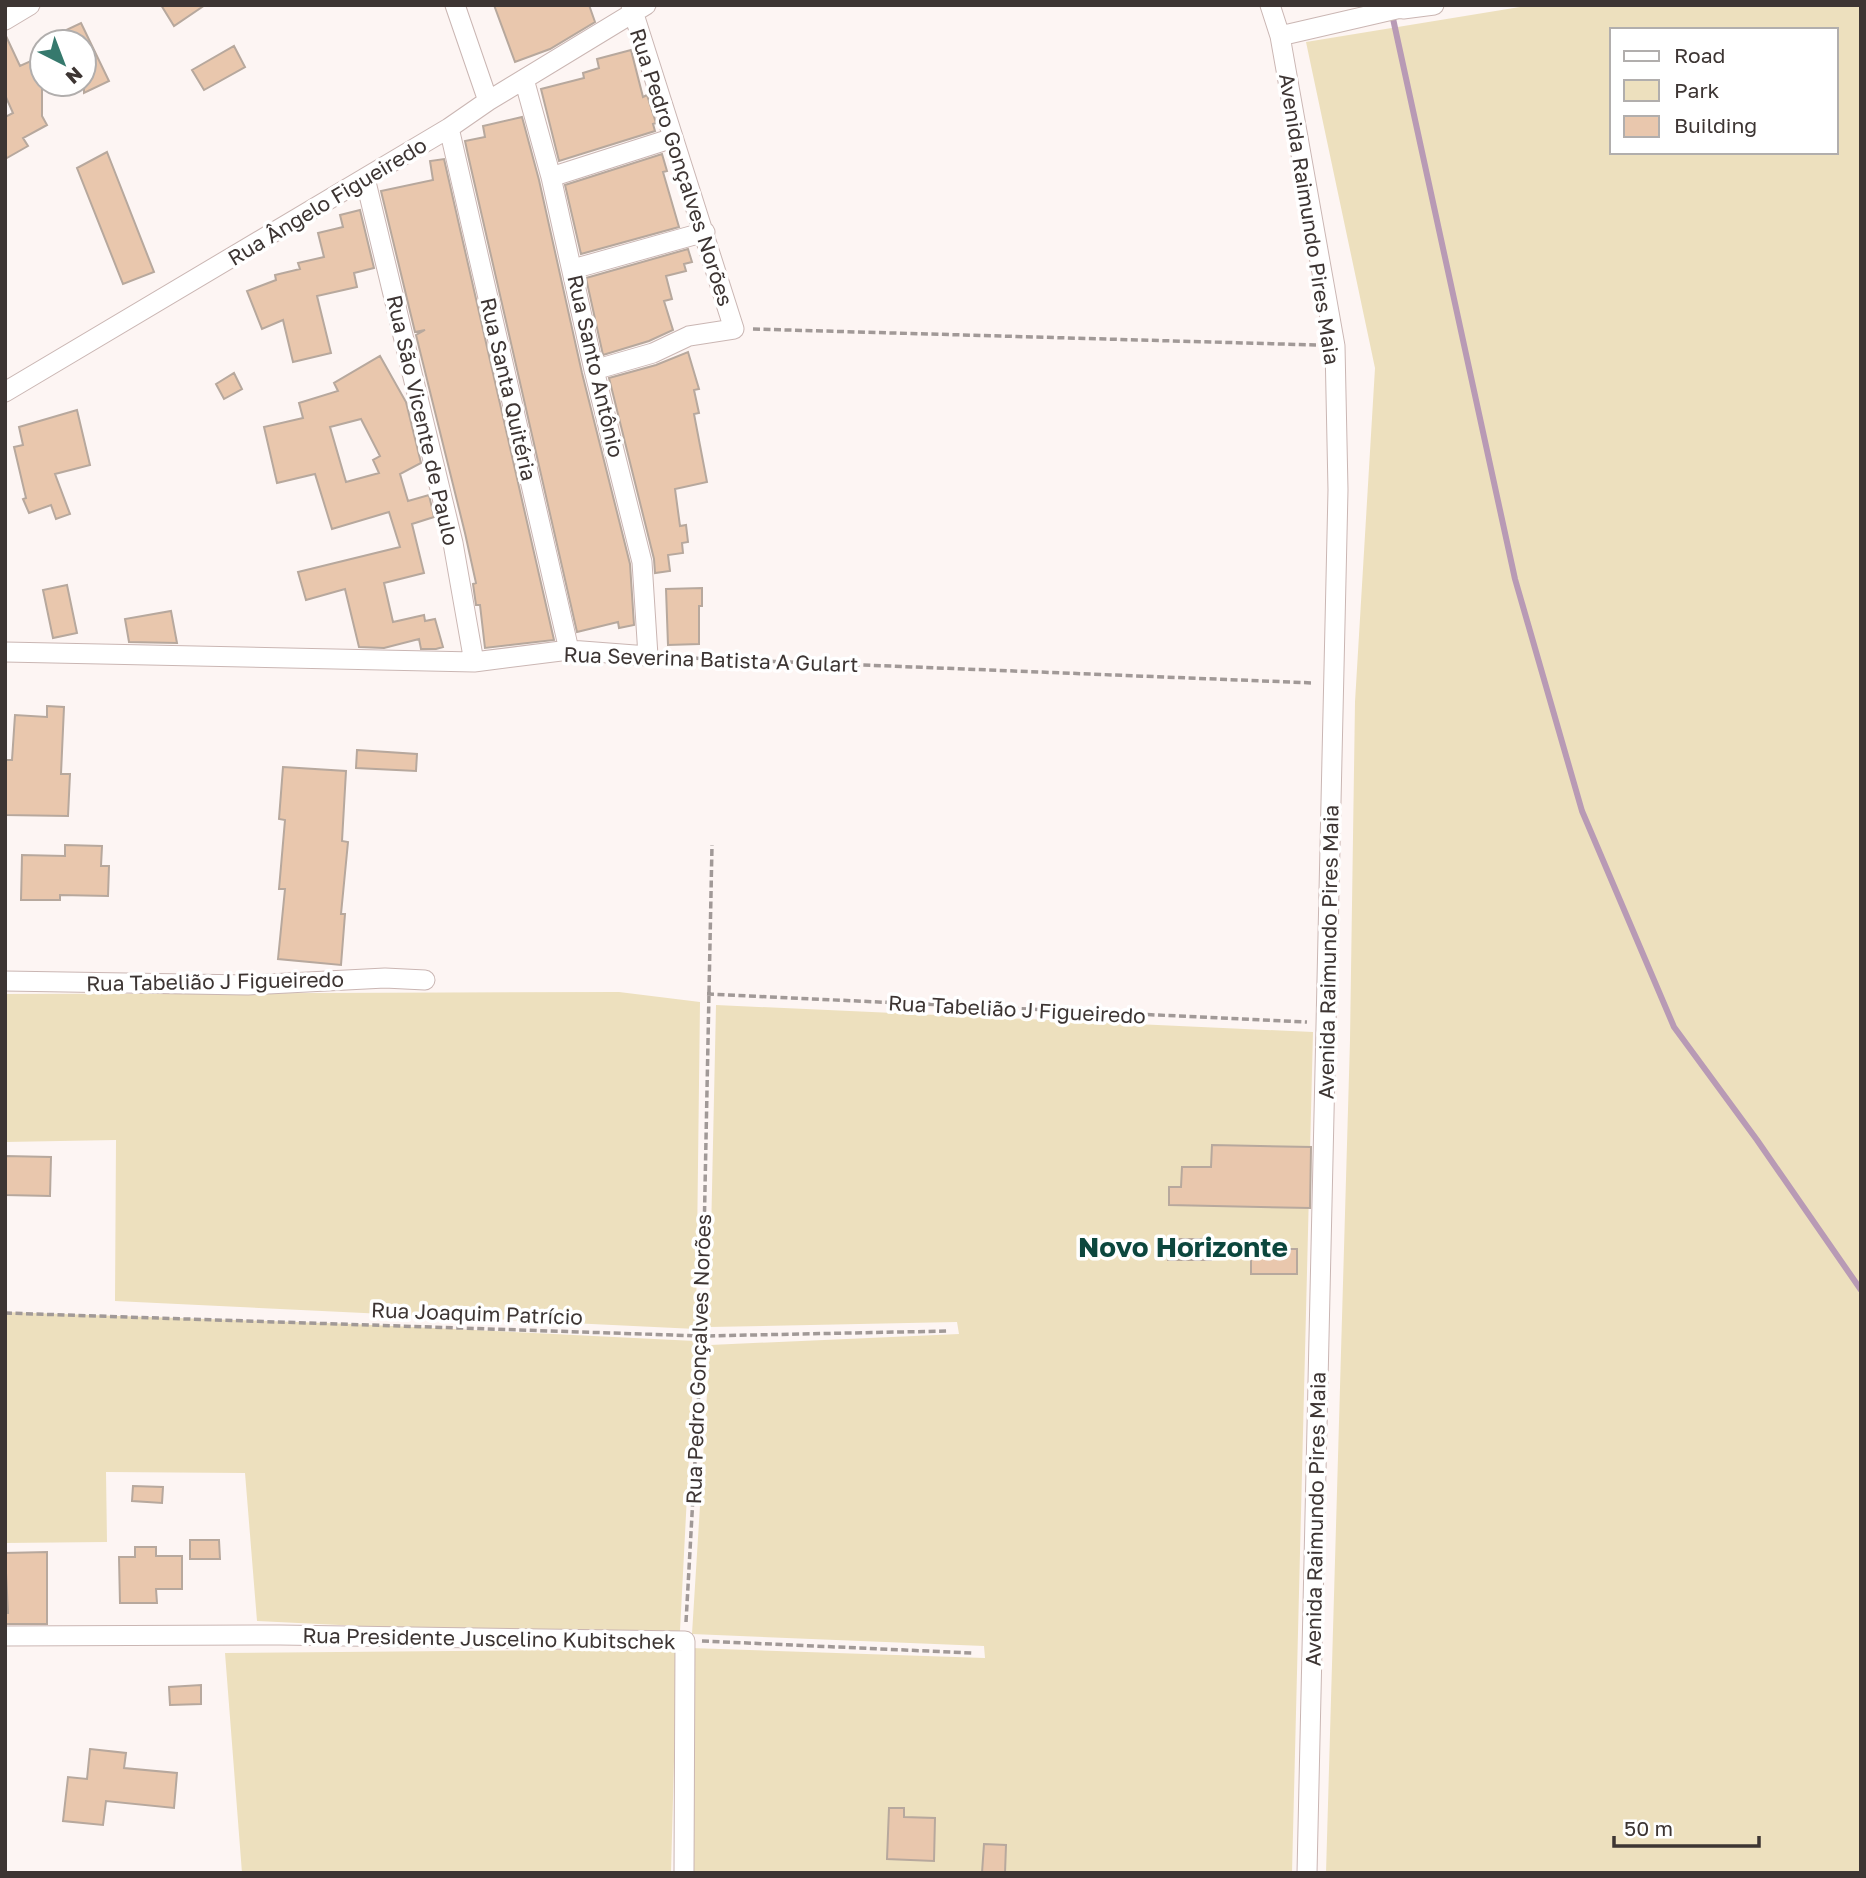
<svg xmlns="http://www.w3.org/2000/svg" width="1866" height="1878" font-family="'Golos Text',sans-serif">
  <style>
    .green { fill: #ede0be; fill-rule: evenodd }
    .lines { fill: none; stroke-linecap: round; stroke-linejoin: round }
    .stream { stroke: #b89ab5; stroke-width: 6 }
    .building { fill: #e9c7ad; stroke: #b7a89d; stroke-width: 2; fill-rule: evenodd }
    .minor-casing { stroke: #cab6b3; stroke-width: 21 }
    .path { stroke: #a19997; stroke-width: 3.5; stroke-dasharray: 7 3.5; stroke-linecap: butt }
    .minor { stroke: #fff; stroke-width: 19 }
    .labels { text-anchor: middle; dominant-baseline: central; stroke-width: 7; stroke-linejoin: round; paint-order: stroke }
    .street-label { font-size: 21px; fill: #3d3533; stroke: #fff }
    .district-label { font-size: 28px; font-weight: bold; fill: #0c473e; stroke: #fff }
  </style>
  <rect width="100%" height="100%" fill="#fdf5f3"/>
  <path class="green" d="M1532,5H1861V1873H1326L1350,1040L1355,702L1375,368L1306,42ZM1612,30H1836V152H1612Z
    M619,992L700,1002L696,1329L115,1301L116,1140L5,1142V994Z
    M716,1005L1313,1032L1292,1873H687L691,1648L985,1658L984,1646L692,1634L710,1345L959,1334L957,1322L709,1327Z
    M5,1312L352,1324L695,1341L680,1631L528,1634L257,1621L245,1473L106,1472L107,1542L5,1543Z
    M677,1649L671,1873H242L225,1653Z"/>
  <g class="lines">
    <path class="stream" d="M1392,14L1515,579L1582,811L1674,1027L1757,1140L1861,1290"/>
  </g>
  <path class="building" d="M161,5H205L174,26Z
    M494,5H589L595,22L550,49L515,62Z
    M81,23L109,81L84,93V42H41Z
    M5,34L20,66L42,56V116L47,125L23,138L28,146L5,159V117L13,113L5,95Z
    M234,46L245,67L204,90L192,70Z
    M631,50L643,97L647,95L656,123L653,124L655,131L559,161L541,89L584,78L583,73L599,68L597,59Z
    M522,117L539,180L582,373L630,564L634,625L619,628L618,622L577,632L468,155L465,141L485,137L483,126Z
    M107,152L154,272L123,284L77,168Z
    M662,154L667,171L663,172L679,227L581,254L565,185Z
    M444,159L554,640L485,648L480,605H476L473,584L476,583L465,533L416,335L425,330L415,332L381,191L433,180L430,161Z
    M360,210L374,268L354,273L357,287L317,296L331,353L293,362L283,320L262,329L247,291L276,280L275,275L300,269L298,263L324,257L318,233L343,227L340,215Z
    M688,249L692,262L684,264L686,271L666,276L672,299L664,301L673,330L649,341L603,355L586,278Z
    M688,352L699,389L694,390L699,413L694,414L707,482L675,489L680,526L686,525L688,542L682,543L683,553L668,555L670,571L655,573L654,559L609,378L656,365Z
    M380,356L406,402L421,463L400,474L408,501L429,495L434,517L412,524L424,573L384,583L393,622L424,615L425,621L435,619L443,647L436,649H421L419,639L384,648L359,647L345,589L306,600L298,572L400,547L389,512L332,529L315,474L277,483L264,427L303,418L299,403L338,391L334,383ZM361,419L380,456L373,460L379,473L346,482L330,427Z
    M234,373L242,389L224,399L216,384Z
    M77,410L90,465L55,474L70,514L56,519L51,505L29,513L23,499L26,498L14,447L23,445L19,427Z
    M67,585L77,633L53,638L43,590Z
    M702,588V606H699V644L668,645L666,589Z
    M171,611L177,643L129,642L125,619Z
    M47,706L64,707L61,774H70L68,816L5,815V760H12L15,715L47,717Z
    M357,750L417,754L416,771L356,768Z
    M283,767L346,771L342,841L348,842L341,914H345L341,965L278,959L285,889H279L285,820L279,819Z
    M65,845L102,846L101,866H109L108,896L60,895V900H21L22,855L65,856Z
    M1212,1145L1311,1147L1310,1208L1169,1205V1187H1181L1182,1167H1211Z
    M5,1156L51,1157L50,1196L5,1195Z
    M1169,1239H1211V1260H1168Z
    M1251,1249H1297V1274H1251Z
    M133,1486L163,1487L162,1503L132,1501Z
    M190,1540H219L220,1559H190Z
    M135,1547H156V1556H182V1589H156L157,1603H120L119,1557H135Z
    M47,1552V1624H5V1613H8L5,1553Z
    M201,1685V1704L170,1705L169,1687Z
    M90,1749L126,1753L124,1768L177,1773L174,1808L106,1801L103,1825L63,1821L68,1777L87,1779Z
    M889,1808H904V1817L935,1818L934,1861L887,1859Z
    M984,1844L1006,1845L1005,1873H982Z"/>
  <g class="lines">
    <defs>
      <path id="minor" d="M455,5L488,101
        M1270,5L1280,36L1335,346L1338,490L1307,1873
        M1403,9L1434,5
        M5,20L30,5
        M1280,36L1414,5
        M449,128L569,650
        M551,177L673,138
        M365,178L453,543L474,662
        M573,269L705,232
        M594,370L653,353L689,336L734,329L631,5
        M5,392L449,128L488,101L646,5
        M5,652L474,662L569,650L648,656L642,562L594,370L551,177L524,79
        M5,981L248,985L385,978L425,980
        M5,1636L280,1635L685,1641L684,1873"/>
    </defs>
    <use href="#minor" class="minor-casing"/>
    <path class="path" d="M753,329L1316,345
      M664,657L1314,683
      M707,994L1307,1022
      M5,1313L702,1336L949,1331
      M686,1622L702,1336L712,845
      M702,1641L972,1653"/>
    <use href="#minor" class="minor"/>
  </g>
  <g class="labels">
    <g class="street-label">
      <text transform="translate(682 167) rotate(72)">Rua Pedro Gonçalves Norões</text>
      <text transform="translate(327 201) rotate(-31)">Rua Ângelo Figueiredo</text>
      <text transform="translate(1310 219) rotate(81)">Avenida Raimundo Pires Maia</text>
      <text transform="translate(596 366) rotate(77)">Rua Santo Antônio</text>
      <text transform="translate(509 389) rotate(77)">Rua Santa Quitéria</text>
      <text transform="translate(423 420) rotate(77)">Rua São Vicente de Paulo</text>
      <text transform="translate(711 659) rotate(2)">Rua Severina Batista A Gulart</text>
      <text transform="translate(1328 952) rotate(-89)">Avenida Raimundo Pires Maia</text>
      <text transform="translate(215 981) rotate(-1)">Rua Tabelião J Figueiredo</text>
      <text transform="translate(1017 1009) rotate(3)">Rua Tabelião J Figueiredo</text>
      <text transform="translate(477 1313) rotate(2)">Rua Joaquim Patrício</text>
      <text transform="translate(698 1359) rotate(-88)">Rua Pedro Gonçalves Norões</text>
      <text transform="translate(1315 1519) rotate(-89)">Avenida Raimundo Pires Maia</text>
      <text transform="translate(489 1638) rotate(1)">Rua Presidente Juscelino Kubitschek</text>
    </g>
    <g class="district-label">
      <text x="1183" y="1246">Novo Horizonte</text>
    </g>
  </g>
  <rect width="1866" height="1878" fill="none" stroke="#3d3533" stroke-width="14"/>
  <rect x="1610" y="28" width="228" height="126" fill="#ffffff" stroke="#b1aead" stroke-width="2"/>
  <rect x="1624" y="51" width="35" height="10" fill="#ffffff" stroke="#b1aead" stroke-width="2"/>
  <text x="1674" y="63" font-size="21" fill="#3d3533">Road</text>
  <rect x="1624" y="80" width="35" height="21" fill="#ede0be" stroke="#b1aead" stroke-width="2"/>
  <text x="1674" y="98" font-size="21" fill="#3d3533">Park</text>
  <rect x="1624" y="116" width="35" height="21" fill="#e9c7ad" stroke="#b1aead" stroke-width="2"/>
  <text x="1674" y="133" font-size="21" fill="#3d3533">Building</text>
  <g transform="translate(63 63) rotate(138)"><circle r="33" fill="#ffffff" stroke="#b1aead" stroke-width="2"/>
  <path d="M0-5L12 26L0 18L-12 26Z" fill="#36796d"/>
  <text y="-10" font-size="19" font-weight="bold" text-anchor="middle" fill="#3d3533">N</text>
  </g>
  <path d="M1614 1836v10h145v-10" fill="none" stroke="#3d3533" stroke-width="3.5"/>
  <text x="1624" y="1836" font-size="21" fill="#3d3533" stroke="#ffffff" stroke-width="5" paint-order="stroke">50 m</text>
</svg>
